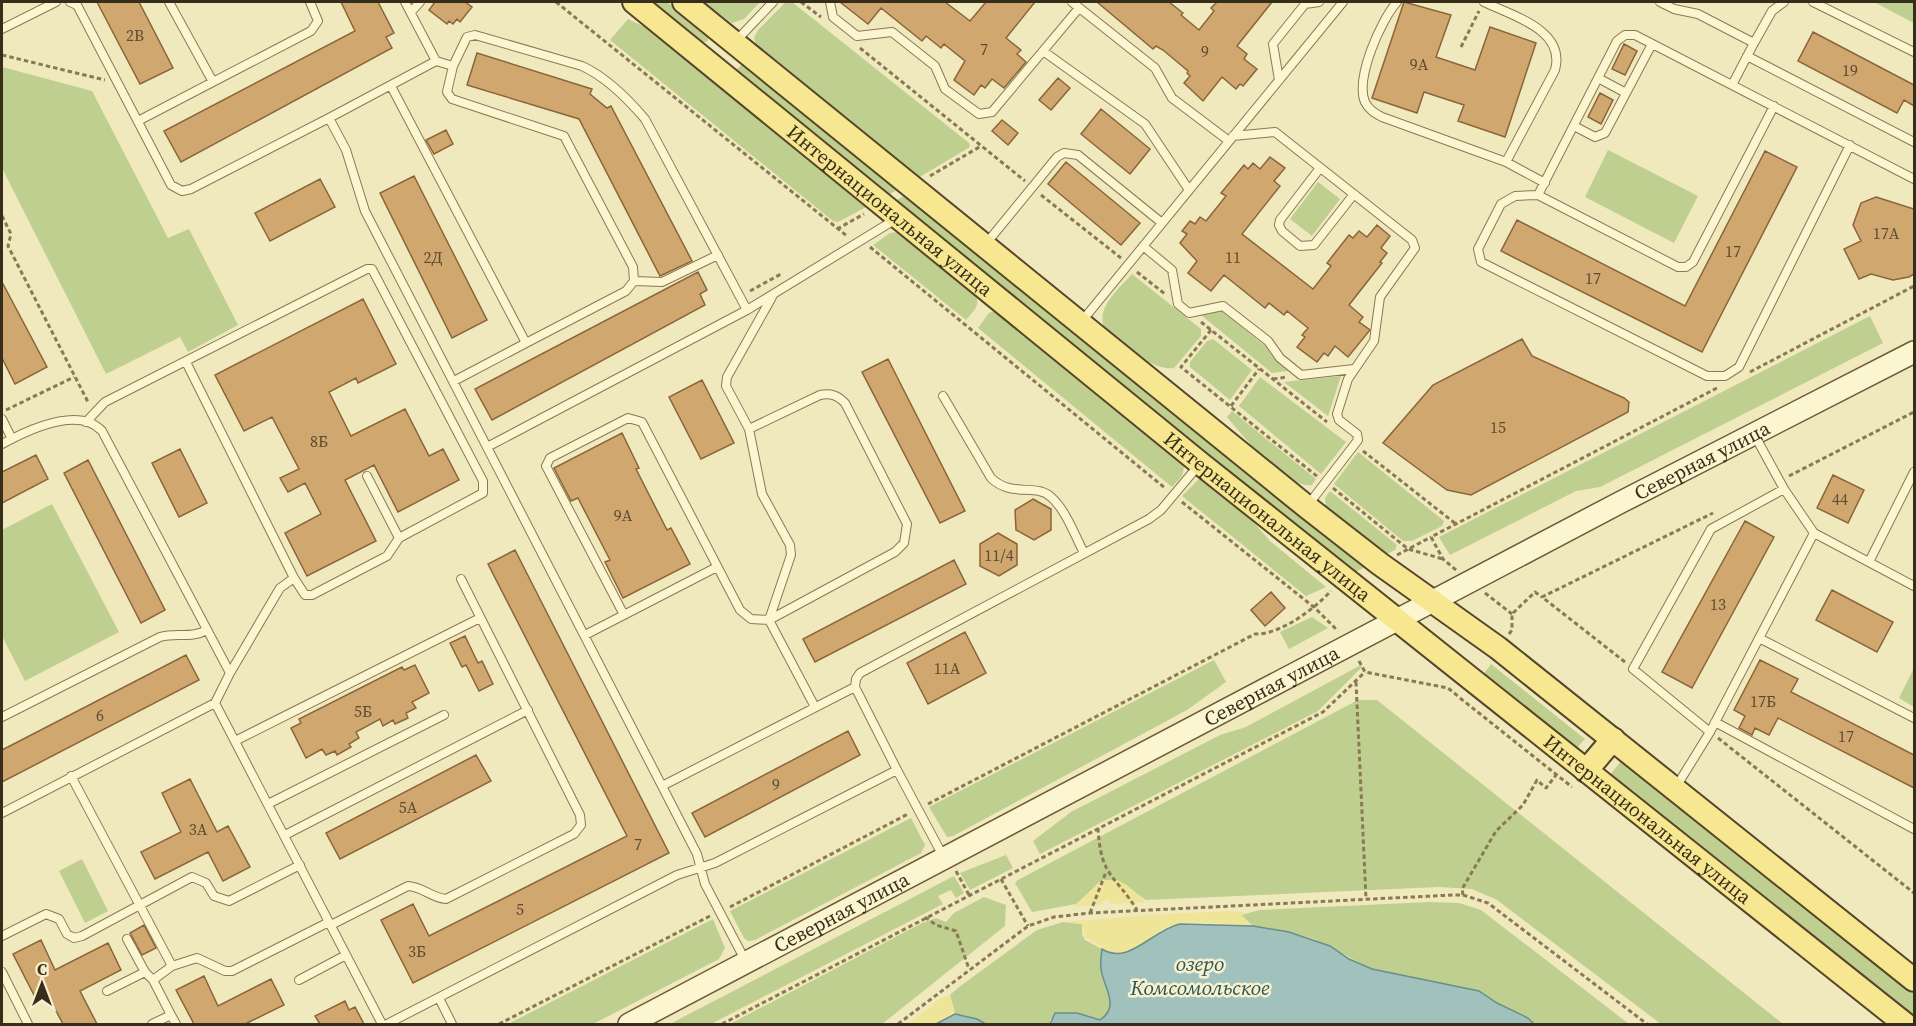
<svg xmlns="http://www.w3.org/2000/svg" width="1916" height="1026" font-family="'Source Serif 4',serif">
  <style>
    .green { fill: #becf90 }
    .sand { fill: #efe598 }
    .water { fill: #a1c1bd; stroke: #688f8b; stroke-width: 1.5 }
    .building { fill: #d1a770; stroke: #8a6539; stroke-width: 1.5 }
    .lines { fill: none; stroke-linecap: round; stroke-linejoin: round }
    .lane-casing { stroke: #897955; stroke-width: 10 }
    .secondary-casing { stroke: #6b5938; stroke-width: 24 }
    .primary-casing { stroke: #56452a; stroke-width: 26 }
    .path { stroke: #897955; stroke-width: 3; stroke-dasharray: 4.5 3; stroke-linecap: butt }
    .lane { stroke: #fbf5d0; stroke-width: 8 }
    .secondary { stroke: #fbf5d0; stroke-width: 21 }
    .primary { stroke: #f7e791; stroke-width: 22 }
    .labels { text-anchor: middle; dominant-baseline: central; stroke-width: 5; stroke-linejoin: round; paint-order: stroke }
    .number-label { font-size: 16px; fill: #5e4c30 }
    .street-label { font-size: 20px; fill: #372d1b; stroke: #f7f1cd }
    .water-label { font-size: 21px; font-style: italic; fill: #295458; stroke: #f7f1cd }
  </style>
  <rect width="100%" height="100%" fill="#f0e9bd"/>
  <path class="green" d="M651,2H667L708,34V41L702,43Z
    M702,2H760L744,19L732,23Z
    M786,2H792L969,143L970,147L918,178L756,44L754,38L758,30Z
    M1874,2H1914V23Z
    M628,19L657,33L870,205L838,222L833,221L610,40Z
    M743,64L899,189L888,195L740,74L737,69Z
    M2,67L92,91L168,238L189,229L238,325L188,352L180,337L106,374L2,168Z
    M1608,150L1698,196L1674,243L1585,197Z
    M1318,182L1340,199L1312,236L1290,219Z
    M907,194L1365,567L1354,573L895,201Z
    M898,232L906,234L974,293C982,305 974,310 966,320L873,245L890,233Z
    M1132,274L1201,329V336L1174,368C1149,371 1122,342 1104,327C1096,307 1120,288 1132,274Z
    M1221,310L1265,346L1275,359L1289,371L1272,373L1201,315Z
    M995,311L1000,313L1180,459L1184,468L1182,476L1172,487L978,328L989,313Z
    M1870,316L1883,343L1600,487L1576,491L1450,555L1439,537Z
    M1213,339L1252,370L1230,400L1190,367V362L1207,341Z
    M1341,376L1328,416L1284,382Z
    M1260,377L1346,442L1321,474L1239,406Z
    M1232,411L1316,479L1312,485C1286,489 1243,436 1227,417Z
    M1358,452L1444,521L1442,526L1412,541H1403L1334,484Z
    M1199,479L1206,480L1244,511L1270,541L1326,587L1306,596L1182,496Z
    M1330,491L1397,545L1395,550L1385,555L1326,508L1325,498Z
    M52,504L119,632L25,681L2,636V530Z
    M1312,617L1328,628L1289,649L1280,632Z
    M1214,660L1226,682L1187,710L953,836L947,837L929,807Z
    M1491,664L1585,739L1576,749L1483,675Z
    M1361,665L1362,667L1318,711L1040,854L1033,841L1071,812L1220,735L1246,727Z
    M1914,668V707L1899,698Z
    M1358,700H1377L1783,1024H1661L1497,900L1472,889L1439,887L1146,900L1119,881L1103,880L1076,904L1032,912L1015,883L1018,880Z
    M1621,761L1914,994V1018L1610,775Z
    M911,818L925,845L921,853L755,940L748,941L744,938L730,911Z
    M1006,855L1013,868L970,890L960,873Z
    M82,859L108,911L85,923L59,871Z
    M954,876L964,893L956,898L951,890L938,896L943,904L711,1024H670Z
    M984,897L1006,905L1005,926L882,1024H730L922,923L936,918L946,922L954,913Z
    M1429,902L1459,903L1481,910L1629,1024H1534L1528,1018L1497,1003L1479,991L1372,969L1314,939L1289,932L1253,926L1241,915L1260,910Z
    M713,919L725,948L719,959L593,1024H508Z
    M1063,922L1082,924V934L1085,940L1102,949C1102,956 1100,962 1101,968C1103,987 1121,1006 1100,1020L1077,1013L1050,1019V1024H986L977,1019L955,1014L950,995L959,987L1037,930Z"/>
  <path class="sand" d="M1115,879L1127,885L1146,902L1111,904L1109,900H1104L1103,904L1074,907L1099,882Z
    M1232,911L1244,912L1241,915L1253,926C1227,924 1195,919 1170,926C1150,931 1134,962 1109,953C1105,951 1103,947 1099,945C1077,933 1089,943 1082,924L1063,922L1164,914Z
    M950,995L955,1014L936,1024H908L940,999Z"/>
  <path class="water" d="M1180,924L1253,926L1289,932L1330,946L1349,959L1372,969L1479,991L1497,1003L1528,1018L1534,1024H1050L1055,1013H1077L1100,1020C1121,1006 1103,987 1101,969C1100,962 1101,956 1102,949C1129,966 1152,930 1180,924Z
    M955,1014L977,1019L986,1024H936Z"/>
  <path class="building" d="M97,2H139L173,68L140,84Z
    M341,2H378L394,33L386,37L392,48L181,162L164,131L355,31Z
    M435,2H465L472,7L460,22L457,19L453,24L449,21L447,24L429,10Z
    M840,2H945L970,21L986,2H1035L1006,38L1021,50L1017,54L1026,62L1004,88L992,79L985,88L981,85L974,95L954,80L965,61L944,44L941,48L926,36L922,41L881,8L868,24Z
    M1097,2H1169L1183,13L1181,15L1199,30L1214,11L1211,8L1217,2H1272L1237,46L1247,54L1244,59L1257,69L1243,86L1240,84L1236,89L1222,77L1203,101L1184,83L1190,76L1187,73L1188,71L1163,50L1156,46L1153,49Z
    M1404,2L1451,15L1436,57L1475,70L1490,27L1536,43L1505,137L1458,121L1464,105L1424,92L1417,113L1372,98Z
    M1813,32L1914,85V106L1904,100L1897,113L1798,61Z
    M1624,44L1637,51L1625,75L1612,69Z
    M477,53L592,89L590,94L607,108L611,106L692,261L660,276L579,119L467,85Z
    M1058,78L1070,88L1051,110L1039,100Z
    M1600,93L1613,100L1601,124L1588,117Z
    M1101,109L1150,149L1130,174L1081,134Z
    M1002,120L1018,133L1008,145L992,131Z
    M446,130L453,144L434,154L426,140Z
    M1765,151L1797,167L1702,352L1501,251L1517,220L1685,306Z
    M1270,157L1285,168L1274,181L1280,186L1242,234L1313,289L1331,266L1327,263L1349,235L1353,238L1359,231L1367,237L1377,225L1390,236L1381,248L1387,253L1380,262L1382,263L1349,305L1363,317L1359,322L1370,330L1348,357L1335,346L1328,356L1324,353L1317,362L1297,347L1305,337L1302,335L1308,328L1287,311L1284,315L1269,303L1265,308L1224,275L1211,291L1188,273L1197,261L1180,243L1187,234L1182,231L1190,221L1195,224L1200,217L1206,221L1226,196L1221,193L1244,165L1248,169L1253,163L1260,169Z
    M1066,162L1140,223L1121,245L1048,184Z
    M414,176L487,320L452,338L380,193Z
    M320,179L335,207L270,241L255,213Z
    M1876,197L1914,209V274L1909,277L1893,280L1871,274L1859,279L1844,249L1861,241L1853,225L1861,203Z
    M698,272L707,290L700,294L705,305L492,420L475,389Z
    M2,282L47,367L15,384L2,358Z
    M363,299L396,364L358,383L356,378L329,392L351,436L405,409L429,456L443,449L459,480L398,512L374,465L345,480L376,541L307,576L285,533L321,514L305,483L288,492L280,478L299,469L272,417L244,431L215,375Z
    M1522,339L1532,356L1624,398L1629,402L1628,412L1471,495L1447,490L1383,443L1433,385Z
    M888,359L965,511L940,523L862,372Z
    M702,380L734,443L701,459L669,397Z
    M622,433L639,468L636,469L667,530L671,528L690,564L623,598L605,562L610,560L578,498L571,501L554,468Z
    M180,449L207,503L179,517L152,463Z
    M36,455L48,479L2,503V472Z
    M88,460L165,610L141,623L64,473Z
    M1833,475L1864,490L1848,523L1817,508Z
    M1033,499L1051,509V530L1034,540L1016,530L1015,510Z
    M1745,521L1774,537L1692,688L1662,672Z
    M998,533L1017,544V565L999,576L980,566V544Z
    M515,550L669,853L413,983L381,920L413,904L429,936L627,836L488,564Z
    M954,560L966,584L815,662L803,639Z
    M1832,590L1893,622L1877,652L1816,620Z
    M1271,592L1285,608L1265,626L1251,610Z
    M965,632L986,673L928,704L907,663Z
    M465,636L478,663L482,661L493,684L479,691L466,665L462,667L450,643Z
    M186,655L199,680L2,782V750Z
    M1760,660L1798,679L1791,692L1914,755V788L1778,718L1769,735L1755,728L1752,735L1739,728L1745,716L1734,710Z
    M415,665L429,693L412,702L416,708L406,713L408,718L395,724L393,720L383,726L380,719L356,732L359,738L349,744L351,747L337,755L335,751L326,755L322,749L306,758L291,728L301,723L299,719L402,667L404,670Z
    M848,731L860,755L705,837L692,813Z
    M476,755L491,781L340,859L326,833Z
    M190,779L217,832L228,826L250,867L223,881L208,852L155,879L141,852L181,832L162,793Z
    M144,925L156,948L142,955L130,933Z
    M41,940L55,970L108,943L121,970L80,991L97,1024H63L45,990L34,995L13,954Z
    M204,976L218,1006L271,979L284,1005L245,1024H194L176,990Z
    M345,1001L349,1010L355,1007L364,1024H320L315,1016Z"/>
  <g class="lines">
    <defs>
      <path id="lane" d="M70,2L77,5L171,185L182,191L191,189L329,118L346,150L365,211L662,786L855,687
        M169,2L213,82
        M405,2L436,61L453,66
        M830,2L833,17L857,36L892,32L935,66L945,89L979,114L992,112L1079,8
        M1072,2L1155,68L1172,98L1229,141
        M1397,2C1381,20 1355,78 1365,102C1369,110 1375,113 1382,117L1506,162L1545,183
        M1484,2C1513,16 1566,30 1555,70L1506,162
        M1660,2L1674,9L1698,14L1754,43L1732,85
        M1813,2L1914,52
        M411,12L420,2
        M2,29L56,2
        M735,42L773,2
        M1754,43L1772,11L1784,2
        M1043,51L1145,124L1189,190
        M1747,56L1914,142
        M1598,78L1626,93
        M1279,80L1273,44L1305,4L1319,2
        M391,86L526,343L626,291L634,281L633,267L564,136L452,99L447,92L453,66L467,37L475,35L582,66C606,77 628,99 645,119L747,310L896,219
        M1774,106L1693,262L1686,267H1678L1538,195L1515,196L1501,204L1478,249L1481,262L1707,376H1725L1739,367L1850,145
        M329,118L436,61
        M138,121L311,31L318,21L310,2
        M1574,126L1595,137L1605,133L1652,44
        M1233,136L1275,132L1412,240L1415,248L1380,297L1374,341L1348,379L1337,414L1339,420L1357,434L1358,440L1308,505
        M1320,168L1280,220L1279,225L1282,231L1300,246L1314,245L1354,194
        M1538,195L1617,41L1625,35H1635L1914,179
        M985,245L1057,157L1064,153L1078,155L1162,223
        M1143,246L1172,270L1178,304L1189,313L1223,306L1268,341L1280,358L1301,375L1354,369
        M634,281L662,282L718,255
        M772,297L727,377L726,386L749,429L762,494L790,545L791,555L769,620L815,707
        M1082,321L1343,2
        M454,381L526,343
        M943,396L991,478C1012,498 1036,483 1051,497C1066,510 1075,536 1084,553
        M2,419L12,439
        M86,422L105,402L367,269H372L483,481V493L399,538L387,556L312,595H305L294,578L186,362
        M1755,436L1784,489L1814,533L1914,586
        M2,444C26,431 78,405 102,431L230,673L215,703L382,1024
        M489,446L747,310
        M367,476L399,538
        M1869,562L1914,472
        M624,615L546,466L550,458L628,418L642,422L740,610L751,619L769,620L895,552L904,543L907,524L845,403C837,395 831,393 820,395L749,429
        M585,635L717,567
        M1759,638L1914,718
        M230,673L280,588L294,578
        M2,717L160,637C177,632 190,639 207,630
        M1715,722L1914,829
        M1710,732L1633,669L1711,529L1784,489
        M235,741L480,618
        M897,770L855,687L856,679L860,673L1149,519L1161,510L1198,466
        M71,776L172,966L153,980L171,1015
        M662,786L697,854L705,884L745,960
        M1676,787L1710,732L1814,533
        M268,804L444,715
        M2,813L215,703
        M285,835L528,710
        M331,925L408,886C423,887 432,898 446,899L574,834L581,825L580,815L461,579
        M2,936L46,914L59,919L67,934L74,938L82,936L192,877L206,883L214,896L229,901L300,865
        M127,939L145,972L153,980
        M172,966L197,958L225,971H232L329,922
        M2,972L28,1024
        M299,980L346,955
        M107,991L145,972
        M439,998L452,1024
        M152,1024L171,1015L176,1024
        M387,1024L677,875L715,863L897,770L943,856"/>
      <g id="secondary">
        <path id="s1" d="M629,1024L1623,501L1914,352"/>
      </g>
      <g id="primary">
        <path id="s2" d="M634,2L1201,464L1905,1024"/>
        <path d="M684,2L1307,507L1380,564L1498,648L1914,980"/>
        <path d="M1586,771L1613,739"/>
      </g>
    </defs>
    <use href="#lane" class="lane-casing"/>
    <use href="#secondary" class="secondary-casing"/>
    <use href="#primary" class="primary-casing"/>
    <path class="path" d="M556,2L847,236
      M801,2L821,17
      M1461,47L1479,11
      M860,48L1025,181
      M2,55L105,80
      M930,176L981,146
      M1041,195L1121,258
      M2,216L11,234L8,246L88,402
      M837,229L864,214
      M870,247L1165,488
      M1137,272L1165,294
      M750,291L781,274
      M1201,322L1327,422
      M1211,330L1181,367L1318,477
      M1750,372L1914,286
      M1273,379L1287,377
      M1231,406L1259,369
      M6,410L74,377
      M1363,451L1456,524
      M1789,476L1914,412
      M1333,488L1408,549L1443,559
      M1182,502L1315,608L1338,631
      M1397,555L1431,537
      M1456,570L1443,559L1431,537L1717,388
      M1485,593L1512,614
      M1509,634L1512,630V614L1535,592L1542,597
      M1359,661L1365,672L1448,688L1459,697
      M1625,662L1542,597L1713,513
      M1356,682L1366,899
      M1460,698L1572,787
      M1718,738L1914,893
      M928,804L1255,634C1280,635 1314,609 1331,591
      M1098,828C1101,878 1114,873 1137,910
      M956,871L969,895
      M1001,879L1028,926
      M1463,895L1462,889L1496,831L1523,805L1537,780L1546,788L1556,775
      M730,907L908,814
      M1090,913L1106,872
      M925,917L936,925L956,931L969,969
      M499,1024L710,916
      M722,1024L1323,712L1365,672
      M898,1024L1028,926L1054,917L1090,913L1453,895H1463L1488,903L1647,1024"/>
    <use href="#lane" class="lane"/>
    <use href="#secondary" class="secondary"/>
    <use href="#primary" class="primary"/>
  </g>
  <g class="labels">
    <g class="number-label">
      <text x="135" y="35">2В</text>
      <text x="984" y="49">7</text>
      <text x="1205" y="51">9</text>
      <text x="1419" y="64">9А</text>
      <text x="1850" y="70">19</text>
      <text x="1886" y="233">17А</text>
      <text x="1733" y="251">17</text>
      <text x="433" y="257">2Д</text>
      <text x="1233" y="257">11</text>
      <text x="1593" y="278">17</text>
      <text x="1498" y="427">15</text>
      <text x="319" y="441">8Б</text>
      <text x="1840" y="499">44</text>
      <text x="623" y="515">9А</text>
      <text x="999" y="555">11/4</text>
      <text x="1718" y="604">13</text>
      <text x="947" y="668">11А</text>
      <text x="1763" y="701">17Б</text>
      <text x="363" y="711">5Б</text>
      <text x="100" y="715">6</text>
      <text x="1846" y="736">17</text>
      <text x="776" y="784">9</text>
      <text x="408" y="807">5А</text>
      <text x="198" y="829">3А</text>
      <text x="638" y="844">7</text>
      <text x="520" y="909">5</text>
      <text x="417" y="951">3Б</text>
    </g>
    <g class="street-label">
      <text stroke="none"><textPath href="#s2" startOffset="330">Интернациональная улица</textPath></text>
      <text stroke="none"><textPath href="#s1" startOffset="1212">Северная улица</textPath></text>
      <text stroke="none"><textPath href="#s2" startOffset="816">Интернациональная улица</textPath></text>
      <text stroke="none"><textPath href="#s1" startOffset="726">Северная улица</textPath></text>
      <text stroke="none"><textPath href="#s2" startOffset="1302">Интернациональная улица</textPath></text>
      <text stroke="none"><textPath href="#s1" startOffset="240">Северная улица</textPath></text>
    </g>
    <g class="water-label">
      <text x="1200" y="963">озеро<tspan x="1200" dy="24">Комсомольское</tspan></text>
    </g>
  </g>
  <rect width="1916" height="1026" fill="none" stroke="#372d1b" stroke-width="6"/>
  <g transform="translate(42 984)" stroke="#f7f1cd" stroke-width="4.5" paint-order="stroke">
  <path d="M0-4.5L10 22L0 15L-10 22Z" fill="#372d1b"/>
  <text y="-9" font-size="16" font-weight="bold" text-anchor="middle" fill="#372d1b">С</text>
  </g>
</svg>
